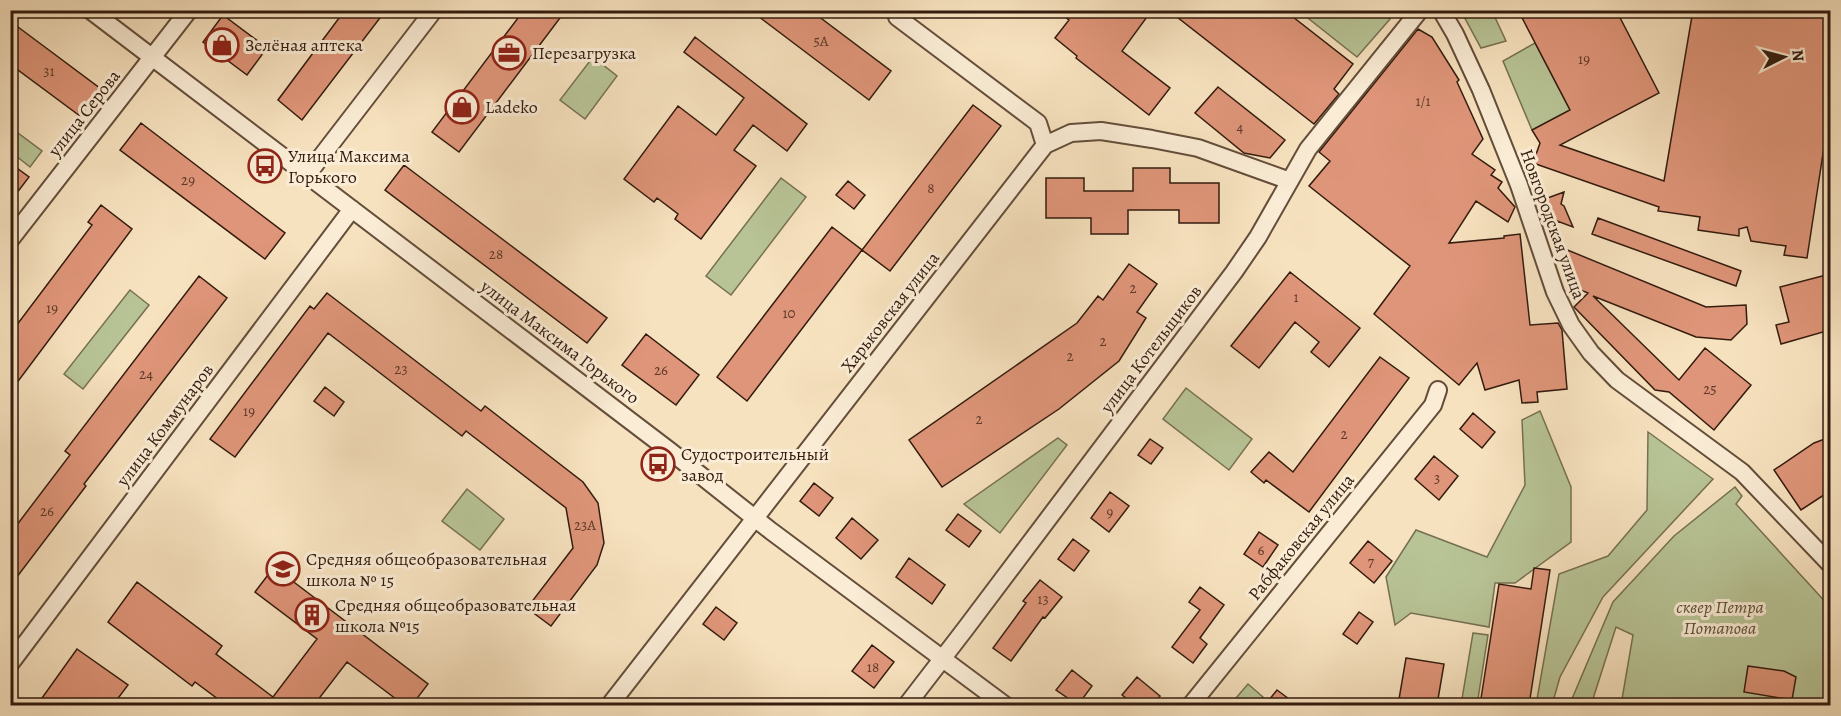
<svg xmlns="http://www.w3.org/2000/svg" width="1841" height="716" font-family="Alegreya,serif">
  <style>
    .green { fill: #b8c496; stroke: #767052; stroke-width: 1.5 }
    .building { fill: #df9579; stroke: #331b0e; stroke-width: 1.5 }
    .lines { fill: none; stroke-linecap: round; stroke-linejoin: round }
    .minor-casing { stroke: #644d3a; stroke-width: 20 }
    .minor { stroke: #faecd5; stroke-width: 16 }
    .labels { text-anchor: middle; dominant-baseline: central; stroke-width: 6; stroke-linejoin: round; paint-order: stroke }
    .number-label { font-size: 15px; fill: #5e3a29 }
    .poi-label { font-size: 18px; fill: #331b0e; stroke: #faecd5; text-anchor: start }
    .street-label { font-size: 18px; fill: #331b0e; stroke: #faecd5 }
    .park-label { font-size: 18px; font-style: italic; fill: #5b4e37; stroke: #faecd5 }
  </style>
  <rect width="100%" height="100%" fill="#f7e2bf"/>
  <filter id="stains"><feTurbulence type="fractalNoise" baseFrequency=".00333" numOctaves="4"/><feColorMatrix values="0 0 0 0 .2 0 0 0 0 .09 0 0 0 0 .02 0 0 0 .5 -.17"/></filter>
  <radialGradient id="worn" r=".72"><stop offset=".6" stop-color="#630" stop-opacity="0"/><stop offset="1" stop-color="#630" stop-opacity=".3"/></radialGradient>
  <path class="green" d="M1299,11H1381L1390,19L1357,57Z
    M1461,11H1492L1506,41L1481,48Z
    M1535,43L1570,110L1532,130L1503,61Z
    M593,57L617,76L585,119L560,100Z
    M10,127L42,151L30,167L11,152Z
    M781,178L806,197L731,295L706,276Z
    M130,290L149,305L83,389L64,374Z
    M1186,388L1252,439L1229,470L1163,419Z
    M1540,411L1571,487V542L1515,583H1495L1489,627L1411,613L1395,625L1386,577L1416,530L1487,557L1525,485L1522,420Z
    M1648,432L1713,479L1603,597L1560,677L1552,705H1536L1559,574L1608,556L1647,510Z
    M1058,438L1067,445L1000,533L964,504Z
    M1735,487L1742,496L1736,504L1830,607V705H1621L1633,635L1616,627L1591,705L1569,706L1613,602L1674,536Z
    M467,489L504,519L480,550L442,521Z
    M1473,633L1488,635L1477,705H1461Z
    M1248,684L1263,697L1256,705H1230Z"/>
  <path class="building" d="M345,10H386L302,120L278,100Z
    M524,10H566L459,152L432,132Z
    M750,10H810L891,71L869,100Z
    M1056,10H1152L1122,51L1170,88L1149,115L1076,58L1077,56L1055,38L1069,20Z
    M1168,10H1284L1353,64L1334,89L1339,94L1314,124Z
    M1518,10H1616L1659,93L1560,145L1664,181L1693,10H1830V108L1807,258L1784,255L1786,246L1751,241L1747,227L1739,229V236L1698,230L1700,217L1658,211L1659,207L1533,163L1540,143L1532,130L1570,110Z
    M223,15L267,48L247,75L203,42Z
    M10,21L101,89L80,116L10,64Z
    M1418,29L1432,37L1459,80L1457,82L1483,139L1472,154L1495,170L1491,175L1502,182L1498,188L1515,207L1508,222L1476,201L1449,243L1504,238V236L1520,234L1530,325L1558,323L1562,330L1567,389L1537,392L1538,402L1522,403L1519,380L1485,390L1477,363L1459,385L1374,314L1410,266L1309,186L1330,161L1319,152Z
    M695,37L807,124L787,151L753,125L734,150L756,166L701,239L675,219L678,214L657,198L654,202L624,179L678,106L716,135L744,98L684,52Z
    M1218,87L1285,140L1270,158L1244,153L1195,113Z
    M973,105L1001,126L890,271L862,250Z
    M141,123L285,233L265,259L120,150Z
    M10,163L29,177L10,202Z
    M404,165L607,318L587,343L385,190Z
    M1133,168H1170V183H1219V223H1179V210H1128V234H1091V218H1046V178H1084V191H1133Z
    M848,181L865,195L854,209L836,195Z
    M1564,192L1561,204L1564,206L1573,227L1557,221L1555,227L1543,198L1545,199Z
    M101,205L132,229L10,392V334L92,225L88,222Z
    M1598,218L1741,271L1736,286L1592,234Z
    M832,227L862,250L747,401L717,377Z
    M1565,249L1706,307L1746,305L1747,324L1731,340L1696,337L1593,296L1679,380L1705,348L1751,385L1714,430L1669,392L1655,390L1574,307L1588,293L1571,286L1572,266Z
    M1129,264L1157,284L1137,312L1146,318L1119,361L1059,409L942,487L909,440L1077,323L1098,296L1103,300Z
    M1290,272L1360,328L1329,367L1311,352L1319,342L1295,322L1259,368L1231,346Z
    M1830,274V330L1781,344L1776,325L1789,322L1780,287Z
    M199,276L227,298L84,484L86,486L10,586V534L70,455L65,451Z
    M327,293L481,411L485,406L583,482L598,503L604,543L597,565L551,626L527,608L573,548L566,508L466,431L462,436L328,333L235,457L210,439L310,306L314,309Z
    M646,334L699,375L676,405L622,365Z
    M1380,357L1409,378L1309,512L1266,480L1264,483L1251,472L1269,452L1293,472Z
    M325,387L344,402L334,416L314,401Z
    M1473,413L1495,432L1482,448L1460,429Z
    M1830,437V491L1801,510L1774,470L1814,443Z
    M1150,439L1163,448L1151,464L1138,455Z
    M1434,456L1458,476L1439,500L1415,479Z
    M814,483L833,498L819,516L800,501Z
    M1110,492L1129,506L1109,532L1091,518Z
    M958,514L981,531L969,547L946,530Z
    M852,518L878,540L861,559L836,538Z
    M1259,532L1278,545L1263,567L1244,554Z
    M1073,539L1089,551L1074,571L1058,559Z
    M1368,541L1392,561L1374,583L1350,563Z
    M909,558L945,585L932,604L896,577Z
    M274,567L428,684L412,705H404L347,662L314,705H226L195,682L192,686L108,622L137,582L222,646L216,654L273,697L317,639L255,592Z
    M1534,568L1550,570L1529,705H1480L1499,584L1531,589Z
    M1040,580L1062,597L1045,618L1043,617L1011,661L993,648L1026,603L1023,601Z
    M1200,587L1224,605L1200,638L1207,644L1193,663L1172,647L1200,610L1189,602Z
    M716,607L737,623L724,640L703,624Z
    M1359,612L1373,622L1357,644L1343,634Z
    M872,645L894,662L874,688L852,671Z
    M77,649L128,685L113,705H93L86,700L82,705H37Z
    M1406,658L1444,664L1437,705H1398Z
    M1748,666L1784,671L1796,677L1792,700L1744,692Z
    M1072,670L1092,686L1078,705L1056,690Z
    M1137,677L1160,696L1152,705H1135L1122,695Z
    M1277,690L1297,705H1265Z"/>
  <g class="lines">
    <defs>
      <path id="minor" d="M90,10L670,451L771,531L1006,706
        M896,10L897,17L1038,123L1045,145
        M1441,10L1455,34L1481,90L1519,185L1555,292L1571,325L1591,353L1617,380L1742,472L1830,564
        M307,175L434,10
        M10,240L189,10
        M10,664L352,209
        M609,706L1045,145L1071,133L1101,131L1152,139L1198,148L1290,181
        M906,706L966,628L1234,272L1258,237L1308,149L1420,10
        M1190,706L1433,405L1438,390"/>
    </defs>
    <use href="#minor" class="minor-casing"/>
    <use href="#minor" class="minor"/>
  </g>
  <defs>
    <symbol id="shop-ring" viewBox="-11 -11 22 22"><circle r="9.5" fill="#faecd5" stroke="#8f2418" stroke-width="1.5"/><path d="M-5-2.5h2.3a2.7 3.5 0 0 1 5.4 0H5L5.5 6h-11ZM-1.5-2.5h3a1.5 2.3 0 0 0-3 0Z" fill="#8f2418"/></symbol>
    <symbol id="office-ring" viewBox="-11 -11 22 22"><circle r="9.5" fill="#faecd5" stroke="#8f2418" stroke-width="1.5"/><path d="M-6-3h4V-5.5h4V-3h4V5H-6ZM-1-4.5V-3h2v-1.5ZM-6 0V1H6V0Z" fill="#8f2418"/></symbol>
    <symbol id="bus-ring" viewBox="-11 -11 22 22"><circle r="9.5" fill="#faecd5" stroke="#8f2418" stroke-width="1.5"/><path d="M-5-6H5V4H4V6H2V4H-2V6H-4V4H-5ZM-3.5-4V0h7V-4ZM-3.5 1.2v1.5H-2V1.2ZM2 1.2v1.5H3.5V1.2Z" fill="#8f2418"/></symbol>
    <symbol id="school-ring" viewBox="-11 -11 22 22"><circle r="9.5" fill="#faecd5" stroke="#8f2418" stroke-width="1.5"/><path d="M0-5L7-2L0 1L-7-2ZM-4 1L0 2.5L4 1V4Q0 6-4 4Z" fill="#8f2418"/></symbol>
    <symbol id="building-ring" viewBox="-11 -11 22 22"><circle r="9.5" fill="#faecd5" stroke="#8f2418" stroke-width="1.5"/><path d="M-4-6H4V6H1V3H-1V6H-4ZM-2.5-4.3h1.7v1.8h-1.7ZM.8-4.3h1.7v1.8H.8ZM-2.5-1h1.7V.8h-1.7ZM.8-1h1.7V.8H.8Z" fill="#8f2418"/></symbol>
  </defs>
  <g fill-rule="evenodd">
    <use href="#shop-ring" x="203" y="26" width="38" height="38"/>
    <use href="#office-ring" x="490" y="34" width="38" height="38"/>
    <use href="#shop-ring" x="443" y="88" width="38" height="38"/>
    <use href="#bus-ring" x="246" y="147" width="38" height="38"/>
    <use href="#bus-ring" x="639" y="445" width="38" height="38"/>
    <use href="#school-ring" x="264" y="550" width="38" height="38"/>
    <use href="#building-ring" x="293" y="596" width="38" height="38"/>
  </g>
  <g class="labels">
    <g class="number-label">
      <text x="821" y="41">5А</text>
      <text x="1584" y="59">19</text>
      <text x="49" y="71">31</text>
      <text x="1423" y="101">1/1</text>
      <text x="1240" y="127">4</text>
      <text x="188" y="180">29</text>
      <text x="931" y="188">8</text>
      <text x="496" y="254">28</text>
      <text x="1133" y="288">2</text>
      <text x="1296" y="297">1</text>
      <text x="52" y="308">19</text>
      <text x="789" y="313">10</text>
      <text x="1103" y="341">2</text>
      <text x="1070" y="356">2</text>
      <text x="401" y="369">23</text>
      <text x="661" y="370">26</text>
      <text x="146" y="374">24</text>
      <text x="1710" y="389">25</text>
      <text x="249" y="411">19</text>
      <text x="979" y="419">2</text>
      <text x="1344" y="434">2</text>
      <text x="1437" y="478">3</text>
      <text x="47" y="511">26</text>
      <text x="1110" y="512">9</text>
      <text x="585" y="525">23А</text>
      <text x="1261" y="550">6</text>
      <text x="1371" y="562">7</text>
      <text x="1043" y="599">13</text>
      <text x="873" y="667">18</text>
    </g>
    <g class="poi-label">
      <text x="245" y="45">Зелёная аптека</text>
      <text x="532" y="53">Перезагрузка</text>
      <text x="485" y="107">Ladeko</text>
      <text x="288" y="156">Улица Максима<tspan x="288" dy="21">Горького</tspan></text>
      <text x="681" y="454">Судостроительный<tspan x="681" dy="21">завод</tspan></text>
      <text x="306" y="559">Средняя общеобразовательная<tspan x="306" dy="21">школа № 15</tspan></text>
      <text x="335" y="605">Средняя общеобразовательная<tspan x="335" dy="21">школа №15</tspan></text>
    </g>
    <g class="street-label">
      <text transform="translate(84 113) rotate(-52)">улица Серова</text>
      <text transform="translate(1553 224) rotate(70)">Новгородская улица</text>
      <text transform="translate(890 312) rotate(-52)">Харьковская улица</text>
      <text transform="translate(560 342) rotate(37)">улица Максима Горького</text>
      <text transform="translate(1151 349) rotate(-53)">улица Котельщиков</text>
      <text transform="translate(165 425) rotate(-53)">улица Коммунаров</text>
      <text transform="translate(1301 537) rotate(-51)">Рабфаковская улица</text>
    </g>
    <g class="park-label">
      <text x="1720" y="607">сквер Петра<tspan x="1720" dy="21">Потапова</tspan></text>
    </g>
  </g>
  <rect width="1841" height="716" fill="none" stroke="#f7e2bf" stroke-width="36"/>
  <rect x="12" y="12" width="1817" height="692" fill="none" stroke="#331b0e" stroke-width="3"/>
  <rect x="18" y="18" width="1805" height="680" fill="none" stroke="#331b0e" stroke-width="1.5"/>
  <g transform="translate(1784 57) rotate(84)" stroke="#faecd5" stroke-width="4.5" paint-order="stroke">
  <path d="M0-4.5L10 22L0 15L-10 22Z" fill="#331b0e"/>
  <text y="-9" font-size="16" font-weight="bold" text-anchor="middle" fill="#331b0e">N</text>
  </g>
  <rect width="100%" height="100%" filter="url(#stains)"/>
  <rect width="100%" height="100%" fill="url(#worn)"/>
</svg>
